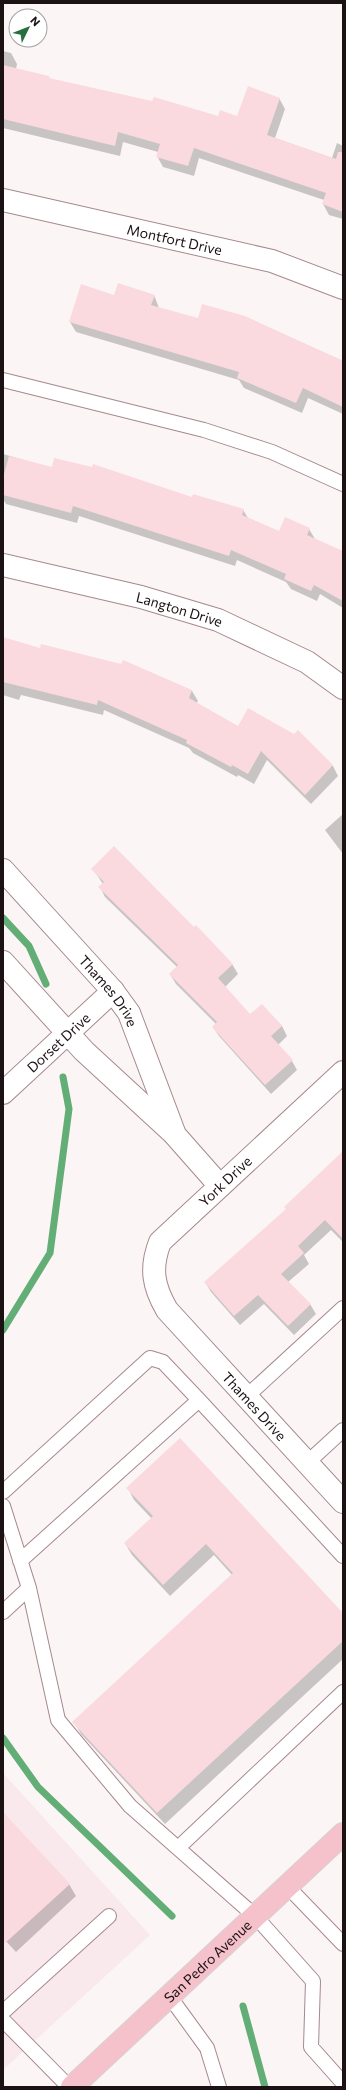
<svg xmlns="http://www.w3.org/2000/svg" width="346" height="2090" font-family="Commissioner,sans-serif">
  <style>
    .built { fill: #fae9ec }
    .shadow { fill: #0003 }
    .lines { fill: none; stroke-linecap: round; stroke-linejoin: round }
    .stream { stroke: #63ae76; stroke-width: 7 }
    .building { fill: #fadade }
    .lane-casing { stroke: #a6898d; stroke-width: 16 }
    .street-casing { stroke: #a6898d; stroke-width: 24 }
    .primary-casing { stroke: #d6d4d5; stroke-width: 24 }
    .lane { stroke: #fff; stroke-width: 14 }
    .street { stroke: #fff; stroke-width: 22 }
    .primary { stroke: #f5c1ca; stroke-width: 22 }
    .labels { text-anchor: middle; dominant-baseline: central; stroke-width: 4; stroke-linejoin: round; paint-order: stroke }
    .street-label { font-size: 14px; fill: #1c1113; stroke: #fff }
  </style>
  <rect width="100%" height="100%" fill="#fcf5f6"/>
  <path class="built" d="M3,1773L150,1935L3,2070Z"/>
  <path class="shadow" d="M3,51L11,53L17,64L16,69L49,77L50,79L219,117H237L279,98L285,109L275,138L332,158L337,143L343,146V219L329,215L323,204L324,200L199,158L194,176L163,167L157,156L158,152L123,142L120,156L3,128Z
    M154,295L159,308L199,319L245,317L343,361V414L308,398L302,413L244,388L239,380L76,332L70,322L115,296Z
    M3,454L52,468L243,510L248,518L280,532L309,529L315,539L343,552V608L320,594L317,601L291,589L286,582L237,560L235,566L79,516L77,523L6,504L3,499Z
    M3,638L41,650L122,665L124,661L192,691L198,701L196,704L238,727L294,735L298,731L333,766L338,776L311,804L267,760L254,784L238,775L237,777L193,753L189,748L104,710L103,715L21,695L19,700L3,695Z
    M343,814V854L325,830Z
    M93,869L194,929L232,964L238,974L225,987L250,1016L262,1005L282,1026L287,1036L278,1045L292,1061L297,1070L271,1094L219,1036L213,1027L216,1024L176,984L170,974L177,967L105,897L100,887L103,884Z
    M343,1153V1242L331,1230L304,1255L309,1264L288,1282L310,1304L316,1314L294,1335L264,1304L240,1325L211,1292L205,1282L287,1210Z
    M128,1488L343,1614V1659L165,1824L81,1734L74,1722L232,1575L214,1555L170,1596L132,1555L125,1543L152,1519L134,1500Z
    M3,1813L69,1884L76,1896L16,1952L3,1938Z"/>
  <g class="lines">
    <path class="stream" d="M3,918L29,946L46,984
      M3,1330L50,1253L69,1109L63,1077
      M3,1738L38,1787L172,1916
      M243,2006L265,2087"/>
  </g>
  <path class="building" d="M3,65L49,76V78L152,101L154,97L218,116L220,110L237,116L248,86L280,98L267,135L336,159L338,152H343V212L322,204L326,193L194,148L188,166L156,157L160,144L118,132L115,146L3,119Z
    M118,283L155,295L151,305L198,318L202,304L245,316L343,361V407L303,388L296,403L237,378L239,372L69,322L81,284L114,295Z
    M9,456L52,467L54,458L92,467L93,464L192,497L193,494L244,509L242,515L279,531L285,517L310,528L307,535L343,551V601L314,585L311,591L284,579L286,574L231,550L229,556L73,506L71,513L3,495V478Z
    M3,637L40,648L41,644L121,664L123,660L192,690L189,698L238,726L248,708L294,734L298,730L333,765L305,795L261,751L248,774L232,765L231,767L186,743L187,740L98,700L97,705L3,682Z
    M114,846L194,927L196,925L233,964L218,978L250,1014L262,1004L282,1026L271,1036L293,1060L265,1085L212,1027L217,1022L169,974L178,965L98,887L104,882L91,869Z
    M343,1151V1239L325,1220L298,1246L304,1253L281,1274L311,1304L288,1326L258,1295L234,1316L204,1282L286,1209L284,1207Z
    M180,1438L343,1613V1641L157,1813L72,1722L233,1573L206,1544L163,1585L124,1543L153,1516L126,1488Z
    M3,1812L70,1884L3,1945Z"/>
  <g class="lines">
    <defs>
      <path id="lane" d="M3,380L204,430L272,452L343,484
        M246,1397L343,1308
        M199,1400L343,1556
        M307,1463L343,1430
        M3,1492L150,1358L163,1362L199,1400L20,1561
        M3,1506L29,1588L58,1720L130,1806L256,1917L313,1981L311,2047L343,2083
        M3,1612L29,1588
        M178,1848L343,1692
        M288,1887L343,1944
        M170,1997L207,2048L219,2087
        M3,2012L109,1916
        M3,2020L69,2087"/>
      <g id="street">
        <path id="s1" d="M3,200L272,261L343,288"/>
        <path id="s2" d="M3,565L141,597L218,620L307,662L343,688"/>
        <path id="s3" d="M3,870L113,991L129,1013L175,1135L220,1186"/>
        <path d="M3,962L84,1051L172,1132"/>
        <path id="s4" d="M343,1072L160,1242C150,1268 153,1286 167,1310L343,1502"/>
        <path id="s5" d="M3,1093L113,991"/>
      </g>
      <g id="primary">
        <path id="s6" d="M72,2087L343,1834"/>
      </g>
    </defs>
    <use href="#lane" class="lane-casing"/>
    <use href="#street" class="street-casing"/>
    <use href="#primary" class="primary-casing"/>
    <use href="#lane" class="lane"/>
    <use href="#street" class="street"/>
    <use href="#primary" class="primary"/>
  </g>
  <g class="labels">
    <g class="street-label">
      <text stroke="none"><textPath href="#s1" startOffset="176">Montfort Drive</textPath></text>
      <text stroke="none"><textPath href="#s2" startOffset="182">Langton Drive</textPath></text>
      <text stroke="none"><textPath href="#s3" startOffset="161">Thames Drive</textPath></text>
      <text stroke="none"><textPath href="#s5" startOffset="75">Dorset Drive</textPath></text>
      <text transform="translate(225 1181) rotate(-43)">York Drive</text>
      <text stroke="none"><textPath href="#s4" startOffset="451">Thames Drive</textPath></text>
      <text stroke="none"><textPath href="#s6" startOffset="185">San Pedro Avenue</textPath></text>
    </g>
  </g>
  <rect width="346" height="2090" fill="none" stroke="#1c1113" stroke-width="8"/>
  <g transform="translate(28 28) rotate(47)"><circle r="19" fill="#ffffff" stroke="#a4a0a1"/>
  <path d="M0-3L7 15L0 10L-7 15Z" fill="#26703d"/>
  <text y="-6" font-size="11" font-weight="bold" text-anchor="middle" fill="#1c1113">N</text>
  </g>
</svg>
